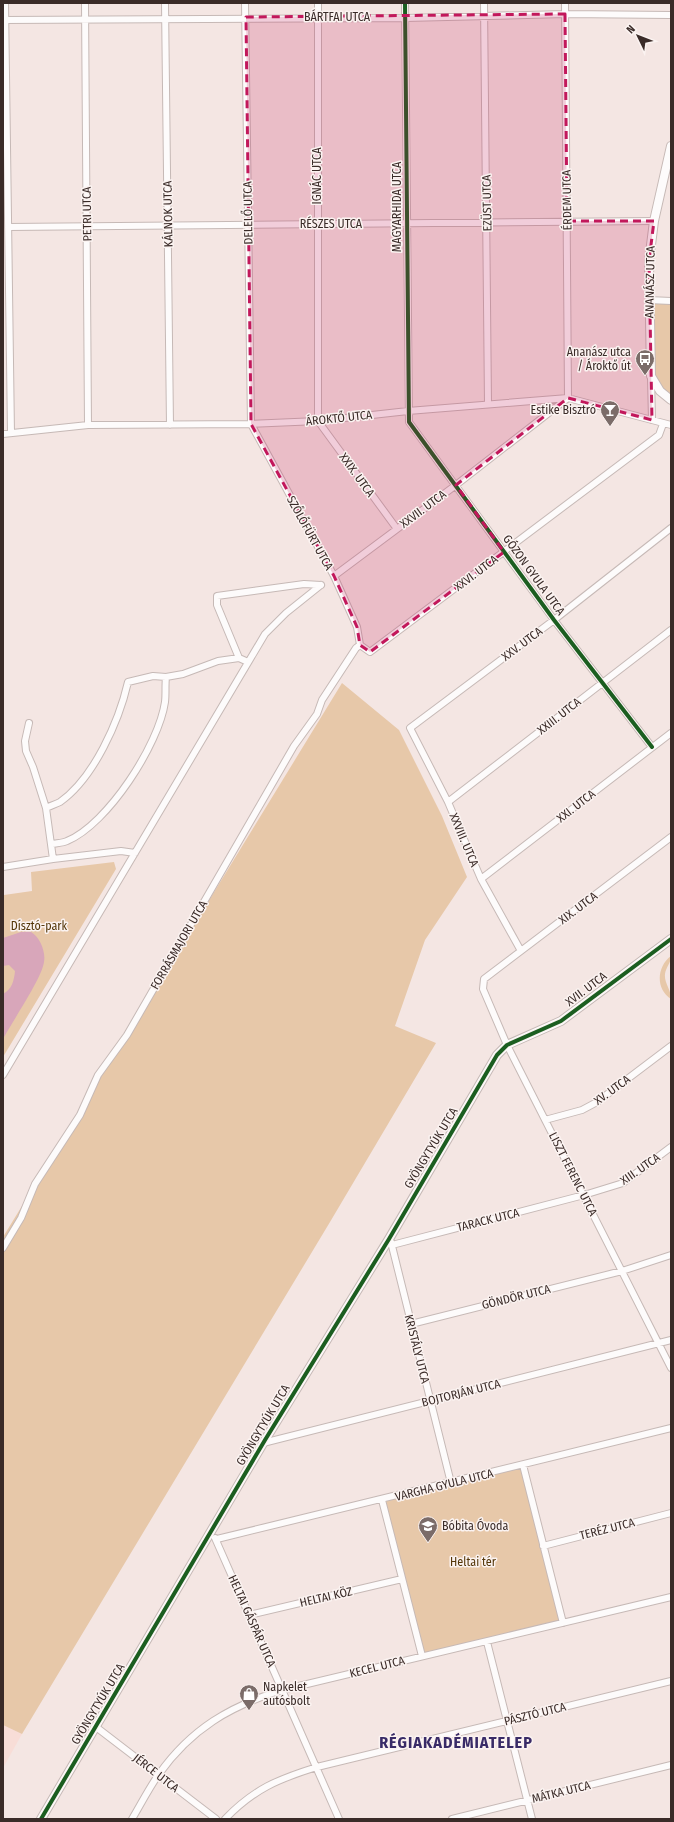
<svg xmlns="http://www.w3.org/2000/svg" width="674" height="1822" font-family="'Fira Sans Condensed',sans-serif">
  <style>
    .built { fill: #f8ddd7 }
    .green { fill: #e7c8a9 }
    .water { fill: #d8a6ba }
    .lines { fill: none; stroke-linecap: round; stroke-linejoin: round }
    .minor-casing { stroke: #c6b9b6; stroke-width: 8 }
    .tertiary-casing { stroke: #c6b9b6; stroke-width: 10 }
    .minor { stroke: #fdfbfb; stroke-width: 6 }
    .tertiary { stroke: #fdfbfb; stroke-width: 8 }
    .cycleway-casing { stroke: #fbf3f1; stroke-width: 6 }
    .cycleway { stroke: #1b5e20; stroke-width: 4 }
    .marked { fill: #c2185b; fill-opacity: 0.2; stroke: #c2185b; stroke-width: 3; stroke-dasharray: 8 5; stroke-linejoin: round }
    .labels { text-anchor: middle; dominant-baseline: central; stroke-width: 3; stroke-linejoin: round; paint-order: stroke }
    .street-label { font-size: 12px; fill: #3a2b28; stroke: #fbf3f1 }
    .poi-label { font-size: 12px; fill: #3a2b28; stroke: #fbf3f1; text-anchor: end }
    .park-label { font-size: 12px; fill: #543608; stroke: #fbf3f1 }
    .district-label { font-size: 16px; font-weight: bold; letter-spacing: 1px; fill: #392b67; stroke: #fbf3f1 }
  </style>
  <rect width="100%" height="100%" fill="#f4e6e3"/>
  <path class="built" d="M3,1725L22,1734L3,1768Z"/>
  <path class="green" d="M649,300L671,301V400L655,385Z
    M342,683L399,730L442,816L467,877L425,940L395,1026L436,1043L330,1222L22,1734L3,1725V1237Z
    M114,862L116,869L3,1057V888L4,895L32,891L31,872Z
    M671,956C671,963 666,967 665,974C664,983 671,989 671,999C655,989 657,966 671,956Z
    M523,1465L563,1623L422,1656L382,1500Z"/>
  <path class="water" d="M21,932C24,932 28,931 31,932C40,937 46,952 44,962C42,978 12,1022 3,1039V994C12,989 14,981 15,971L9,965L3,966V938Z"/>
  <g class="lines">
    <defs>
      <path id="minor" d="M5,3L11,433
        M85,3L88,425
        M165,3L170,425
        M245,3L251,424L334,576L357,627L360,645
        M318,3V421L397,529
        M405,3L409,422L554,620L652,747
        M484,3L488,404
        M565,3L568,398
        M3,20L405,18L565,14L671,15
        M8,227L654,221
        M649,300L671,301
        M651,376L652,420
        M3,434L88,425L251,424L318,421L408,411L568,398L671,425
        M334,576L456,485L568,398
        M360,645L370,652L659,435L663,424
        M239,658L217,605V596L304,584L321,585
        M29,723L25,741L26,751L33,767L46,808L53,859
        M448,802L671,630
        M46,808C50,806 56,804 60,802C94,778 119,721 128,682L153,676L166,677L183,674L218,661L239,658L248,662
        M671,837L484,979L483,989L507,1045L671,1368
        M52,844C57,843 63,843 67,841C108,824 159,744 165,702C166,694 165,685 166,677
        M3,867L53,859L121,851L135,853
        M481,879L671,733
        M521,951L481,879L448,802L410,728L554,620L671,528
        M3,1075L265,634L286,613L321,585
        M545,1120L582,1110L597,1102L671,1046
        M391,1242L451,1483
        M392,1245L584,1195L623,1183L671,1147
        M3,1248L21,1218L35,1184L80,1115L98,1075L127,1035L294,746L317,714L322,700L356,648L360,645
        M411,1324L622,1271L671,1255
        M263,1443L671,1340
        M523,1465L563,1623
        M382,1500L422,1656
        M215,1538L339,1819
        M217,1539L671,1428
        M543,1546L671,1513
        M249,1615L402,1579
        M487,1642L532,1819
        M96,1727L216,1819
        M132,1819C141,1804 149,1788 159,1774C191,1729 230,1706 282,1690L671,1597
        M225,1819C254,1789 278,1779 317,1767L671,1681
        M452,1819L671,1765"/>
      <path id="tertiary" d="M671,146L654,221L649,261L651,376L660,391L671,400
        M41,1819L265,1440L389,1239L497,1055L507,1045L561,1021L671,939"/>
    </defs>
    <use href="#minor" class="minor-casing"/>
    <use href="#tertiary" class="tertiary-casing"/>
    <use href="#minor" class="minor"/>
    <use href="#tertiary" class="tertiary"/>
    <defs>
      <path id="cycleway" d="M405,3L409,422L554,620L652,747
        M41,1819L265,1440L389,1239L497,1055L507,1045L561,1021L671,939"/>
    </defs>
    <use href="#cycleway" class="cycleway-casing"/>
    <use href="#cycleway" class="cycleway"/>
  </g>
  <path class="marked" d="M565,14L567,221H654L649,261L652,420L568,398L456,485L504,552L370,652L360,645L357,627L334,576L251,424L246,17Z"/>
  <defs>
    <symbol id="bus-pin" viewBox="-11 -11 22 30"><path d="M0 17L-7.5 6A9.5 9.5 0 1 1 7.5 6Z" fill="#7b6c69" stroke="#fbf3f1"/><path d="M-5-6H5V4H4V6H2V4H-2V6H-4V4H-5ZM-3.5-4V0h7V-4ZM-3.5 1.2v1.5H-2V1.2ZM2 1.2v1.5H3.5V1.2Z" fill="#fff"/></symbol>
    <symbol id="bar-pin" viewBox="-11 -11 22 30"><path d="M0 17L-7.5 6A9.5 9.5 0 1 1 7.5 6Z" fill="#7b6c69" stroke="#fbf3f1"/><path d="M-6-5H6L.8 .8V4.5H3.5V6h-7V4.5H-.8V.8Z" fill="#fff"/></symbol>
    <symbol id="school-pin" viewBox="-11 -11 22 30"><path d="M0 17L-7.5 6A9.5 9.5 0 1 1 7.5 6Z" fill="#7b6c69" stroke="#fbf3f1"/><path d="M0-5L7-2L0 1L-7-2ZM-4 1L0 2.5L4 1V4Q0 6-4 4Z" fill="#fff"/></symbol>
    <symbol id="shop-pin" viewBox="-11 -11 22 30"><path d="M0 17L-7.5 6A9.5 9.5 0 1 1 7.5 6Z" fill="#7b6c69" stroke="#fbf3f1"/><path d="M-5-2.5h2.3a2.7 3.5 0 0 1 5.4 0H5L5.5 6h-11ZM-1.5-2.5h3a1.5 2.3 0 0 0-3 0Z" fill="#fff"/></symbol>
  </defs>
  <g fill-rule="evenodd">
    <use href="#bus-pin" x="634" y="348" width="22" height="30"/>
    <use href="#bar-pin" x="599" y="399" width="22" height="30"/>
    <use href="#school-pin" x="417" y="1515" width="22" height="30"/>
    <use href="#shop-pin" x="238" y="1683" width="22" height="30"/>
  </g>
  <g class="labels">
    <g class="street-label">
      <text x="337" y="17">BÁRTFAI UTCA</text>
      <text transform="translate(317 176) rotate(-90)">IGNÁC UTCA</text>
      <text transform="translate(567 200) rotate(-91)">ÉRDEM UTCA</text>
      <text transform="translate(487 203) rotate(-91)">EZÜST UTCA</text>
      <text transform="translate(397 207) rotate(-90)">MAGYARHIDA UTCA</text>
      <text transform="translate(248 213) rotate(-91)">DELELŐ UTCA</text>
      <text transform="translate(87 214) rotate(-91)">PETRI UTCA</text>
      <text transform="translate(168 214) rotate(-91)">KÁLNOK UTCA</text>
      <text x="331" y="224">RÉSZES UTCA</text>
      <text transform="translate(650 282) rotate(-89)">ANANÁSZ UTCA</text>
      <text transform="translate(339 418) rotate(-6)">ÁROKTŐ UTCA</text>
      <text transform="translate(357 475) rotate(54)">XXIX. UTCA</text>
      <text transform="translate(423 509) rotate(-37)">XXVII. UTCA</text>
      <text transform="translate(310 533) rotate(61)">SZŐLŐFÜRT UTCA</text>
      <text transform="translate(476 573) rotate(-37)">XXVI. UTCA</text>
      <text transform="translate(534 575) rotate(54)">GÓZON GYULA UTCA</text>
      <text transform="translate(522 644) rotate(-37)">XXV. UTCA</text>
      <text transform="translate(559 716) rotate(-38)">XXIII. UTCA</text>
      <text transform="translate(576 806) rotate(-38)">XXI. UTCA</text>
      <text transform="translate(464 840) rotate(67)">XXVIII. UTCA</text>
      <text transform="translate(578 908) rotate(-37)">XIX. UTCA</text>
      <text transform="translate(179 945) rotate(-60)">FORRÁSMAJORI UTCA</text>
      <text transform="translate(586 989) rotate(-37)">XVII. UTCA</text>
      <text transform="translate(612 1090) rotate(-36)">XV. UTCA</text>
      <text transform="translate(431 1148) rotate(-59)">GYÖNGYTYÚK UTCA</text>
      <text transform="translate(640 1169) rotate(-35)">XIII. UTCA</text>
      <text transform="translate(573 1174) rotate(63)">LISZT FERENC UTCA</text>
      <text transform="translate(488 1220) rotate(-14)">TARACK UTCA</text>
      <text transform="translate(516 1297) rotate(-14)">GÖNDÖR UTCA</text>
      <text transform="translate(417 1349) rotate(76)">KRISTÁLY UTCA</text>
      <text transform="translate(461 1393) rotate(-14)">BOJTORJÁN UTCA</text>
      <text transform="translate(263 1425) rotate(-59)">GYÖNGYTYÚK UTCA</text>
      <text transform="translate(444 1485) rotate(-14)">VARGHA GYULA UTCA</text>
      <text transform="translate(607 1529) rotate(-14)">TERÉZ UTCA</text>
      <text transform="translate(326 1597) rotate(-13)">HELTAI KÖZ</text>
      <text transform="translate(252 1621) rotate(66)">HELTAI GÁSPÁR UTCA</text>
      <text transform="translate(377 1667) rotate(-14)">KECEL UTCA</text>
      <text transform="translate(98 1704) rotate(-59)">GYÖNGYTYÚK UTCA</text>
      <text transform="translate(535 1714) rotate(-14)">PÁSZTÓ UTCA</text>
      <text transform="translate(156 1773) rotate(38)">JÉRCE UTCA</text>
      <text transform="translate(561 1792) rotate(-14)">MÁTKA UTCA</text>
    </g>
    <g class="poi-label">
      <text x="631" y="352">Ananász utca<tspan x="631" dy="14">/ Ároktő út</tspan></text>
      <text x="596" y="410">Estike Bisztró</text>
      <text x="442" y="1526" text-anchor="start">Bóbita Óvoda</text>
      <text x="263" y="1687" text-anchor="start">Napkelet<tspan x="263" dy="14">autósbolt</tspan></text>
    </g>
    <g class="park-label">
      <text x="39" y="926">Dísztó-park</text>
      <text x="473" y="1562">Heltai tér</text>
    </g>
    <g class="district-label">
      <text x="456" y="1742">RÉGIAKADÉMIATELEP</text>
    </g>
  </g>
  <rect width="674" height="1822" fill="none" stroke="#3a2b28" stroke-width="8"/>
  <g transform="translate(638 36) rotate(313)" stroke="#fbf3f1" stroke-width="3" paint-order="stroke">
  <path d="M0-3L7 15L0 10L-7 15Z" fill="#3a2b28"/>
  <text y="-6" font-size="11" font-weight="bold" text-anchor="middle" fill="#3a2b28">N</text>
  </g>
</svg>
